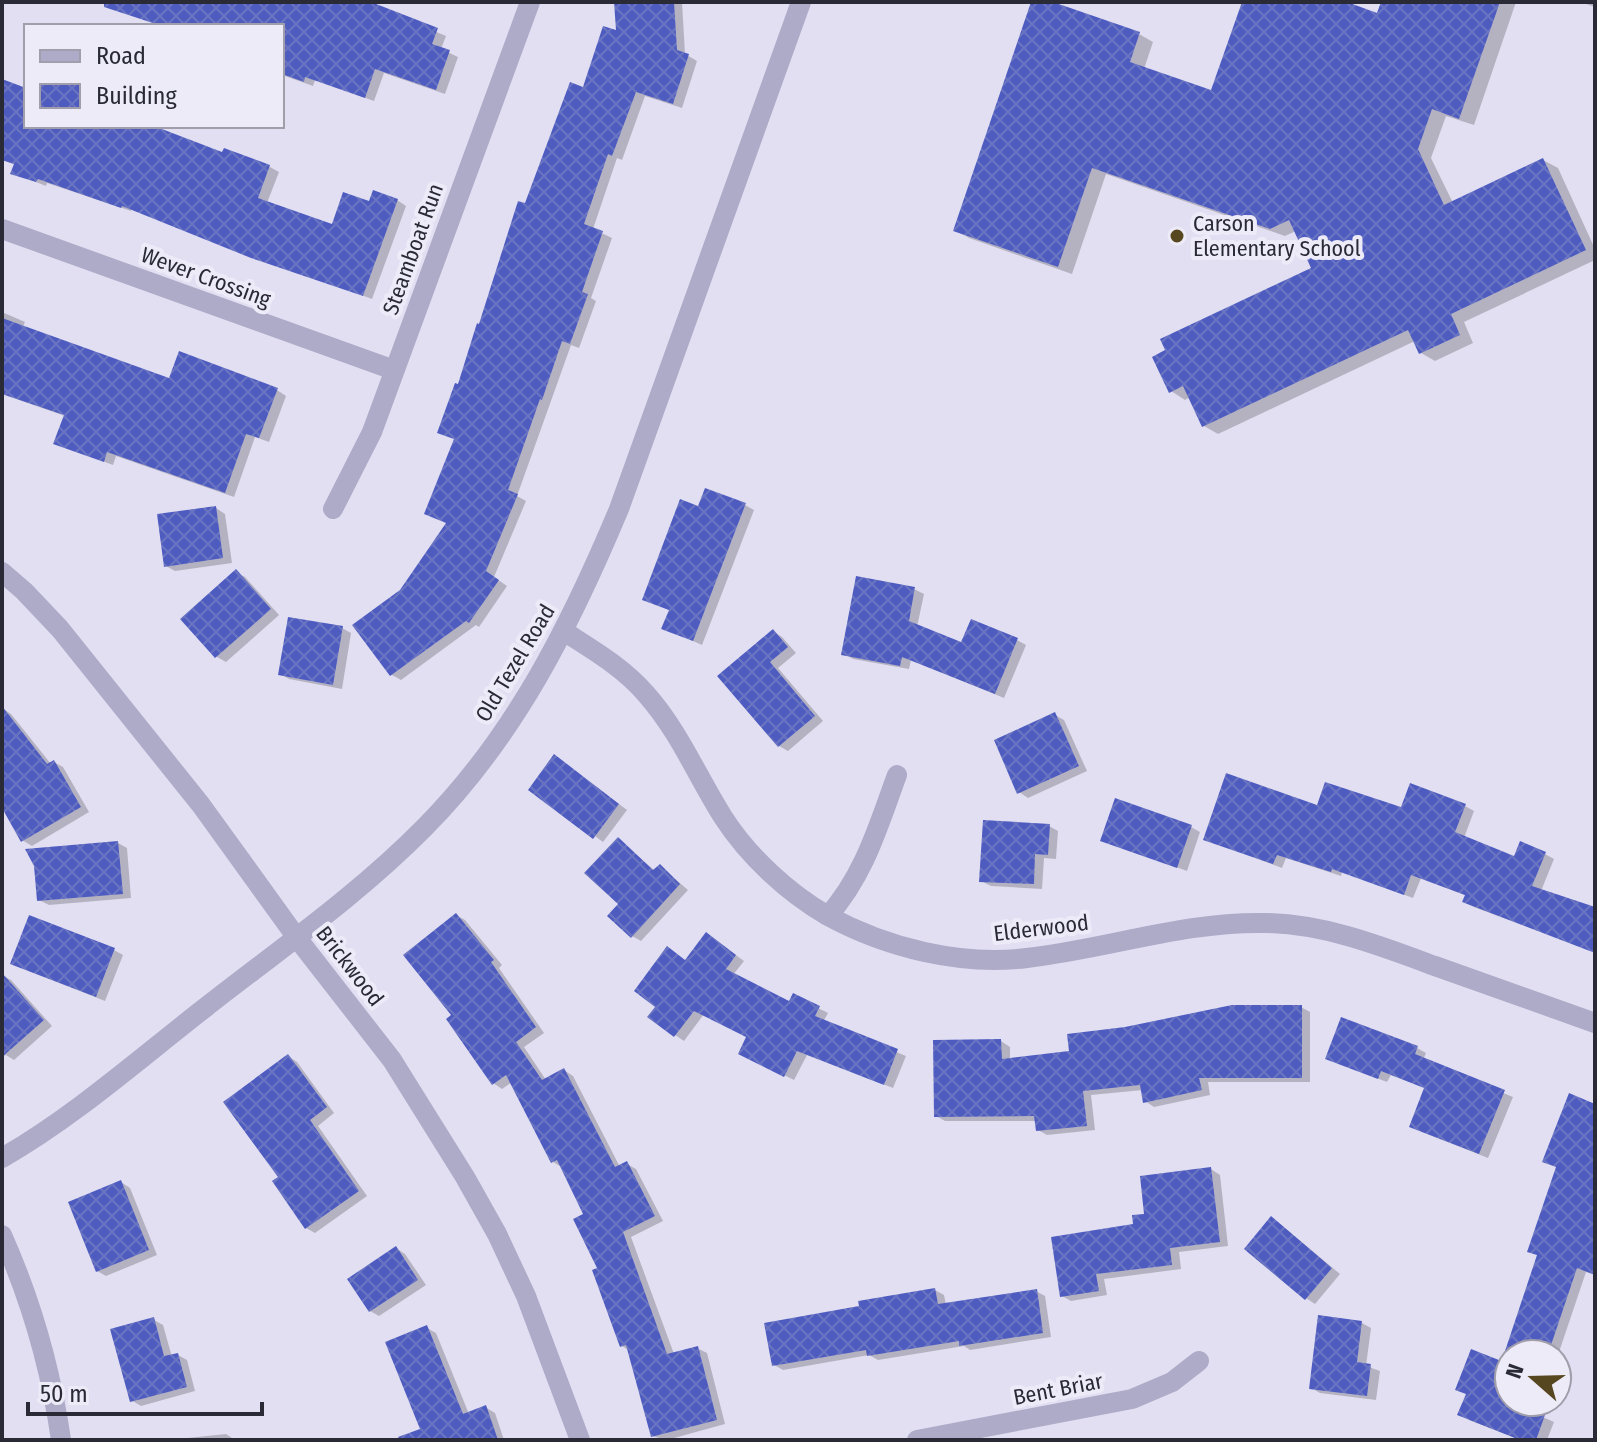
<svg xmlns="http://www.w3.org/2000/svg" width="1597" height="1442" font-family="'Fira Sans Condensed',sans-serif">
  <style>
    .shadow { fill: #0003 }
    .building { fill: url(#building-cross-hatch) }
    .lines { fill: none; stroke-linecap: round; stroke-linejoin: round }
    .minor { stroke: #aeabc9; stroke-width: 20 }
    .tertiary { stroke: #aeabc9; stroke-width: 20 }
    .poi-dot { fill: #574721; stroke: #eeebf9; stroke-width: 3 }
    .labels { text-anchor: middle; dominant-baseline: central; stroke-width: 8; stroke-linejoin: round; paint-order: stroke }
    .poi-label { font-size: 22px; fill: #2a2a37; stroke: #eeebf9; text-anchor: start }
    .street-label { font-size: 22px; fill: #2a2a37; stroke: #eeebf9 }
  </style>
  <defs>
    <pattern id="building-cross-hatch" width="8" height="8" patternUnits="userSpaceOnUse" patternTransform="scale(2)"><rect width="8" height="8" fill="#4e5cc0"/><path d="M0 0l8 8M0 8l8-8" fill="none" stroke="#6a75c1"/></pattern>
  </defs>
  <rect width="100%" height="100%" fill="#e2dff2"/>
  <path class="shadow" d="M139,2H364L446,36L441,49L458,57L445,94L384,73L374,101L315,80L313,86L282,75V26H160L135,16Z
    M616,2H682L685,54L697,61L682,108L645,96L622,160L617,158L593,229L612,238L591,298L596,301L579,348L571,345L517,496L526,501L494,577L507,586L479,627L476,625L401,680L392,675L355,625L401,591L448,523L456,440L440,432L526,206L585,90L618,33Z
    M1033,2H1047L1139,34L1153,42L1144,69L1213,93L1244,2H1341L1378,15L1383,2H1516L1474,125L1446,116L1431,158L1453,203L1543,160L1558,168L1595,249V260L1464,322L1473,343L1435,361L1421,353L1415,341L1218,434L1204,426L1190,397L1185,400L1171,391L1314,269L1296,231L1285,236L1106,174L1072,274L969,238L955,230Z
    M1580,2H1595V7Z
    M2,81L26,90V126H157L159,130L224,154L225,150L270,167L279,172L267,203L333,226L370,204L397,200L406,206L372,299L131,209V211L47,183L46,186L13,173L16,165L2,160Z
    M2,312L25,322L22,328L170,380L277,390L286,396L269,442L255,437L234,497L116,456L113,465L56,444L65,416L2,394Z
    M745,505L754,510L702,645L664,628L671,611L644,599L700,509Z
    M216,508L225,514L232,563L175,571L166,566Z
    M236,572L245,577L279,615L226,662L217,657L183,619Z
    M914,589L924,594L917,627L962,645L1017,640L1026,645L1004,698L911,660L909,669L853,659L844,654Z
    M342,628L351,633L342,689L289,679L280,674Z
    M773,631L782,637L796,653L778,668L823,721L788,751L779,746L720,676Z
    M2,708L11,714L51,764L54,762L63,767L89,812L32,846L22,840L2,804Z
    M1055,715L1064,720L1087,771L1028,798L1019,792Z
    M563,762L627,810L603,842L531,789Z
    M1465,806L1474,811L1464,838L1515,858L1545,854L1554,859L1541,891L1595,909V952L1474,907L1465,902L1467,896L1421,878L1413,898L1342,872L1341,876L1286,858L1282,868L1205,839L1319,808L1402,809Z
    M1049,826L1058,831L1056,859L1044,858L1042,889L991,886L981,881Z
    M1191,827L1200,832L1187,871L1102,840Z
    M618,839L655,871L660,866L688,890L641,941L632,936L620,904Z
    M118,843L127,848L131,898L49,905L39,900Z
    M456,915L465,920L502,965L499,968L544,1033L524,1047L546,1080L564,1070L573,1076L620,1167L627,1164L636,1169L663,1221L631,1237L674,1354L697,1348L707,1353L725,1424L667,1440L652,1436L630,1351L622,1346L586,1215L563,1168L553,1162L512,1082L502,1089L493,1083L454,1016Z
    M715,940L744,961L733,975L789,1004L794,996L828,1013L823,1022L906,1056L893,1088L807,1055L794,1080L750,1058L749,1037L704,1014L684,1041L675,1035L686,961Z
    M114,950L123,955L105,1001L22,968Z
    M2,975L11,980L52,1026L14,1060L6,1055L2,1057Z
    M1301,1007L1310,1012V1082H1208L1210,1095L1154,1107L1145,1101L1143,1090L1091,1095L1095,1130L1047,1135L1038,1130L1037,1121H945L936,1116L1001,1041L1010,1047V1060L1071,1053Z
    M1417,1048L1426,1053L1423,1060L1513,1097L1488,1158L1420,1131L1426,1088L1391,1075L1387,1082L1337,1063Z
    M288,1056L297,1062L334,1113L318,1126L367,1196L315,1233L306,1228L280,1177Z
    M1595,1106V1275L1586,1272L1557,1358V1354H1509V1402H1522L1520,1407L1554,1422L1547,1440H1521L1469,1420L1503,1364L1539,1256Z
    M1211,1169L1220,1175L1228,1246L1179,1252L1181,1269L1104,1279L1107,1295L1071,1301L1062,1296L1147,1215Z
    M121,1182L130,1188L157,1255L106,1276L97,1271Z
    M1280,1224L1340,1274L1315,1304L1306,1298Z
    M396,1248L405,1254L426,1285L379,1316L370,1311Z
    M935,1290L944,1295L946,1305L1036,1291L1045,1296L1051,1337L970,1350L964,1346L878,1360L869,1355L783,1370L774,1365L861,1308Z
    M154,1320L163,1325L172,1357L178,1355L187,1360L195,1391L141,1406L131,1400Z
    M1362,1323L1371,1328L1366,1366L1380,1371L1376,1400L1320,1393L1311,1388Z
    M427,1328L436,1333L469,1414L485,1407L495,1413L504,1440H419L423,1430Z
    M226,1434L235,1440H168Z"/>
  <path class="building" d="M104,2H371L438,28L432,44L450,50L436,90L375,69L365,98L305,77L304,82L282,74V26H162L104,7Z
    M614,2H674L677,50L689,54L673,104L636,92L612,156L608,154L584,224L603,231L582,292L588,294L570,344L562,341L542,400L540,399L508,490L518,494L486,571L499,580L469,623L466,621L390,676L352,625L400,590L446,523L424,514L454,439L437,433L455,383L458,384L477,323L479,324L518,201L525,203L570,82L583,87L603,26L616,30Z
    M1031,2H1053L1140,32L1130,62L1211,90L1242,2H1347L1377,13L1381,2H1500L1459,119L1432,109L1418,149L1444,205L1543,158L1586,250L1451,314L1460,335L1419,354L1408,330L1202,427L1183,386L1169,393L1152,357L1165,350L1160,339L1311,268L1289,220L1270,229L1092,168L1058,267L953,231Z
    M2,79L26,88V126H154L222,152L224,148L270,165L258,198L332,224L343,192L369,201L373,190L398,199L363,296L251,258L122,206L121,208L38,179L36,182L10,174L14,164L2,160Z
    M2,318L169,378L179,351L278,388L259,438L246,434L225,493L107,452L104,462L53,444L64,415L2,394Z
    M705,488L746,503L693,641L661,629L669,610L642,600L680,499L698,506Z
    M216,506L223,558L164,567L157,514Z
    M236,569L271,609L215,658L180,619Z
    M856,576L915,587L909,621L961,642L971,619L1018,638L995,694L902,657L900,666L841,655Z
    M288,617L343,626L333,685L278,675Z
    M773,629L788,647L770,662L815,716L778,747L717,676Z
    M2,706L47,764L54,760L81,807L21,842L2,808Z
    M1055,712L1079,766L1017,794L994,740Z
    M554,754L619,804L593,839L528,790Z
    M1226,773L1317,805L1325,782L1401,807L1410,783L1466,804L1455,832L1514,856L1520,841L1546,852L1532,886L1595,907V953L1462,902L1465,895L1411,875L1404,895L1332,869L1331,872L1277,855L1273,864L1203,840Z
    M1115,798L1192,825L1177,868L1100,841Z
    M983,820L1050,824L1048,855L1035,854L1034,884L979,882Z
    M618,837L653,870L660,864L680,884L631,938L607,916L618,904L584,873Z
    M118,841L123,894L37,901L34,866L25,849Z
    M456,913L494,960L491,962L536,1027L516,1042L542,1080L564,1068L615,1167L627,1161L655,1216L623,1232L667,1354L698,1346L717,1420L651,1437L626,1345L620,1347L592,1270L597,1268L573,1219L583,1214L557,1160L551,1163L506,1075L492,1085L446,1019L451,1015L403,955Z
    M29,915L115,948L96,997L10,964Z
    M706,932L736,955L726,969L789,1001L793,993L820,1006L815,1016L898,1049L884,1085L797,1051L784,1077L738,1054L746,1037L694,1011L674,1037L647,1017L655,1007L634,991L667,946L685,960Z
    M2,973L44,1020L2,1057Z
    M1232,1005H1302V1078H1199L1202,1090L1143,1103L1140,1085L1083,1091L1087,1126L1036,1131L1034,1116L934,1117L933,1040L1001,1039L1002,1059L1069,1051L1067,1034L1125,1027Z
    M1341,1017L1418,1046L1415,1054L1505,1090L1479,1154L1409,1127L1424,1088L1381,1071L1378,1079L1325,1059Z
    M288,1054L327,1107L310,1120L359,1191L305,1229L272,1181L278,1177L223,1102Z
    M1569,1093L1595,1104V1275L1577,1268L1548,1354H1504L1537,1255L1527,1252L1556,1167L1542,1162Z
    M1211,1167L1220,1242L1170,1248L1172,1265L1096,1274L1099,1291L1060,1297L1051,1237L1133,1224L1132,1215L1144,1214L1140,1176Z
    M121,1180L149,1250L96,1272L68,1202Z
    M1271,1216L1332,1268L1305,1300L1244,1249Z
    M396,1246L418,1280L369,1312L347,1279Z
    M935,1288L938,1304L1037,1289L1043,1333L959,1346V1341L867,1356L866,1350L772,1366L764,1323L859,1306L858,1301Z
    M1318,1315L1362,1321L1357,1362L1371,1364L1367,1396L1309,1389Z
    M154,1317L164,1356L178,1353L187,1387L130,1402L110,1329Z
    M427,1325L463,1414L486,1405L498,1440H399L398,1437L420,1429L385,1342Z
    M1471,1349L1509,1364V1402L1545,1415L1536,1440H1520L1457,1415L1466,1394L1455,1390Z"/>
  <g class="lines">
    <path class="minor" d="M2,229L394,370
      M333,509L372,432L530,2
      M2,572L24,591L60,629L201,805L297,938L392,1060L465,1177L497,1234L526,1296L580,1440
      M565,632C593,650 624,668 646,694C679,731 697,776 723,817C748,856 788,893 828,916C887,948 960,966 1027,958C1107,949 1185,921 1266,923C1325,924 1381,946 1435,966C1489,985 1542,1004 1595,1023
      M828,916C865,874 878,826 897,775
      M2,1235C31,1300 51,1370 61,1440
      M917,1440L1132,1399L1172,1382L1199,1361"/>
    <path class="tertiary" d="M2,1158C75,1116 139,1059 206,1007C280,949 358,895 425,827C515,736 570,626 619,509L801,2"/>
  </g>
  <circle class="poi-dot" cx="1177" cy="236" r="8"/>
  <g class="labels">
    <g class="poi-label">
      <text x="1193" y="223">Carson<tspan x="1193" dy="25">Elementary School</tspan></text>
    </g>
    <g class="street-label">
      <text transform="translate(413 249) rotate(-70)">Steamboat Run</text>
      <text transform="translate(206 277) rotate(20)">Wever Crossing</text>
      <text transform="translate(515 663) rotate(-59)">Old Tezel Road</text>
      <text transform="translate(1041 928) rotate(-7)">Elderwood</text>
      <text transform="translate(350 966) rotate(52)">Brickwood</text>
      <text transform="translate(1058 1389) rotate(-11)">Bent Briar</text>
    </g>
  </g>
  <rect width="1597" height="1442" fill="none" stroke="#2a2a37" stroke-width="8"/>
  <rect x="24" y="24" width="260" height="104" fill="#eeebf9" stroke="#a09eab" stroke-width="2"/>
  <rect x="40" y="50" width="40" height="12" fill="#aeabc9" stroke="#a09eab" stroke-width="2"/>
  <text x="96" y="64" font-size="24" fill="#2a2a37">Road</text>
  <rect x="40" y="84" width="40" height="24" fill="url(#building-cross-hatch)" stroke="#a09eab" stroke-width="2"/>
  <text x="96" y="104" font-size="24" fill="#2a2a37">Building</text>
  <g transform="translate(1533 1378) rotate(290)"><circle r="38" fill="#eeebf9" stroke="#a09eab" stroke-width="2"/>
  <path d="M0-6L14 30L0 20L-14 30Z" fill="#574721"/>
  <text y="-12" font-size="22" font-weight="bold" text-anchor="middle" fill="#2a2a37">N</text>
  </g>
  <path d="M28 1402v12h234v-12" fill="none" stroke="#2a2a37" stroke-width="4"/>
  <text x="40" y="1402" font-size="24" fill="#2a2a37" stroke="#eeebf9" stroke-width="6" paint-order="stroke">50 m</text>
</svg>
